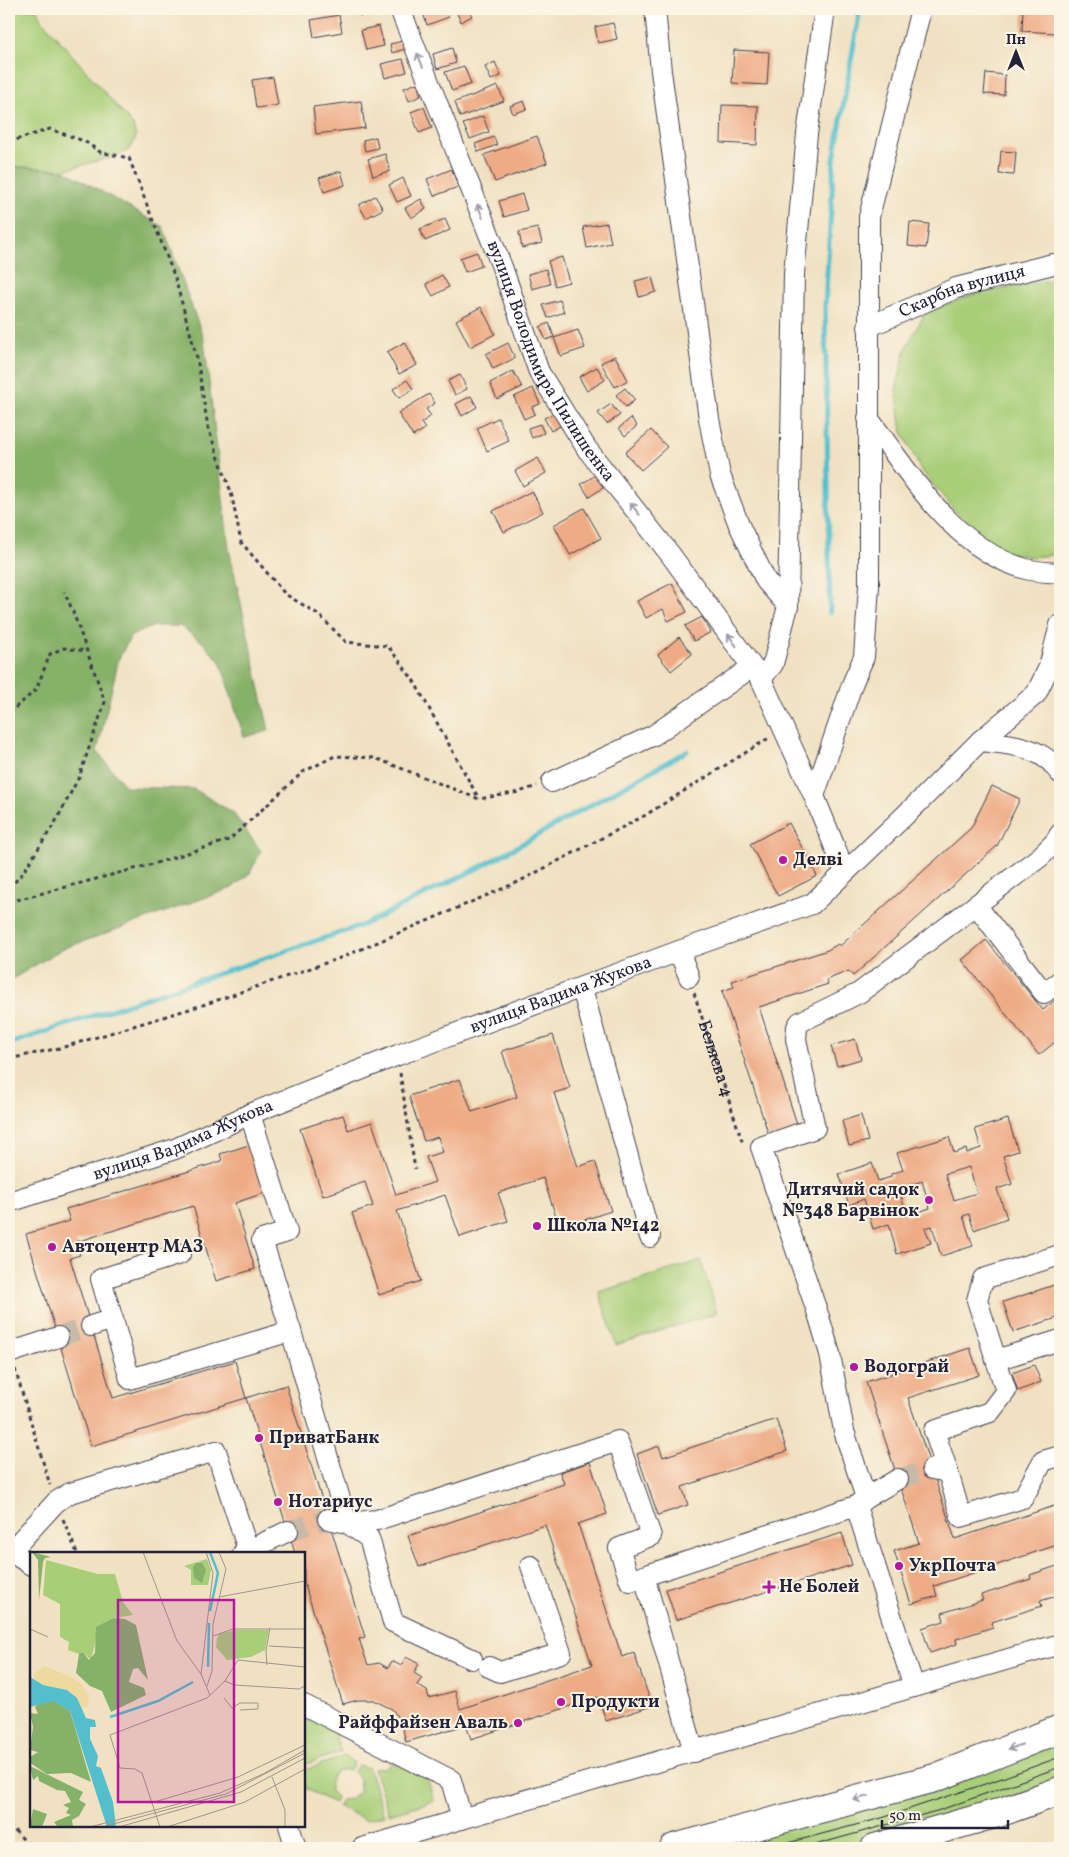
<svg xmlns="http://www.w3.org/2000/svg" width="1069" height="1857" font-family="Vollkorn,serif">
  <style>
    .green { fill: #a8ce78; stroke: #65785a }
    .forest { fill: #86b168; stroke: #546a52 }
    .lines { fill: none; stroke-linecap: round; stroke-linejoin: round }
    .stream { stroke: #53bfcd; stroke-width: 5 }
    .building { fill: #eeac86; fill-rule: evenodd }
    .minor-tunnel { stroke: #c7bba7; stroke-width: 20; stroke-dasharray: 20 10; stroke-linecap: butt }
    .minor-casing { stroke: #413f4f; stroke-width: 22 }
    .highway-casing { stroke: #413f4f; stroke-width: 30 }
    .path { stroke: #413f4f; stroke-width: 3; stroke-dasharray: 4 4; stroke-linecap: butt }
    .minor { stroke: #fff; stroke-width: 20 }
    .highway { stroke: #fff; stroke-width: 28 }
    .tram { stroke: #22223b; stroke-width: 1 }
    .oneway { stroke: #9c9ca7 }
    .poi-dot { fill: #b5179e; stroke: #fcf5e5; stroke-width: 2 }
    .labels { text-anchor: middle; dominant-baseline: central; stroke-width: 4; stroke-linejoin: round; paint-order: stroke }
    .street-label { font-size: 18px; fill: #22223b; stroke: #fcf5e5 }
    .poi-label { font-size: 18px; font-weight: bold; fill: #22223b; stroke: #fcf5e5; text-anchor: start }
    .inset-river { fill: none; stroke: #53bfcd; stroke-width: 2.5 }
    .inset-road { fill: none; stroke: #9e958c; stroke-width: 1 }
    .view { fill: #b5179e; fill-opacity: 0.15; stroke: #b5179e; stroke-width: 2.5 }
    .inset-edge { fill: none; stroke: #22223b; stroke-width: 2.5 }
  </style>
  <rect width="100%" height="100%" fill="#fcf5e5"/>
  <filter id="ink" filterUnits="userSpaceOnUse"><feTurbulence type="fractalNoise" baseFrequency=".02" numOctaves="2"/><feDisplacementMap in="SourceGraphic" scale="10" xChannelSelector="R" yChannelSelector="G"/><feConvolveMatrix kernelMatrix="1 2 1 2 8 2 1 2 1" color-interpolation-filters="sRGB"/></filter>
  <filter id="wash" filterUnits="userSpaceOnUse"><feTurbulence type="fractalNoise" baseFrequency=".0096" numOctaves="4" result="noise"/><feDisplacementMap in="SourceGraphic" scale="20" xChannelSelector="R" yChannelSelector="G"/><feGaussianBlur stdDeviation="1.12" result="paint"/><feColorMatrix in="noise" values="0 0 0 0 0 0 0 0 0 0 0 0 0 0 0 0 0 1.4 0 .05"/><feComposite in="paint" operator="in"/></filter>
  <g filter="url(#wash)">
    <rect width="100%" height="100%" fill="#f0e1c2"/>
    <path class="green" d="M9,9H37L41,19L133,125L136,137L131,148L120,155L64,170L9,166Z
      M1060,278V554L1033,557L1001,552L955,511L921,470L902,432L896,389L906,348L926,311L976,294Z
      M701,1260L717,1313L616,1345L599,1292Z
      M304,1714L335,1730L337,1741L341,1752L304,1765Z
      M1060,1741V1780L915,1831L857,1848H720Z
      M345,1756L354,1763L350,1770C333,1767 322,1785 336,1797L334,1803L306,1789L304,1780V1770Z
      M397,1761L427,1777L434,1801L389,1814L374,1769L384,1768Z
      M358,1765L369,1768L384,1815L366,1820L338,1806L341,1800L351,1799L359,1792L360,1781L354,1772Z"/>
    <path class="forest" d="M9,166L64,170L163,227L204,340L229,549L269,731L244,737L220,661L201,641L180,626H154L131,636L119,658L97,751L126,787L194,789L233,813L261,851L250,873L232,888L62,949L9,981Z"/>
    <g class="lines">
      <path class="stream" d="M830,613L825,306L834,160L860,9
        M9,1044L363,925L486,864L687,751"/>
    </g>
    <g id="blocks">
      <path class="building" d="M357,9H381L360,16Z
        M426,9H446L449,17L427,25L422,10Z
        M455,9H468L472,16L461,22Z
        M1023,9H1056L1055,33L1022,31Z
        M339,15L342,32L314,37L311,20Z
        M613,23L617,39L598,43L595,27Z
        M379,26L384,46L366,50L361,30Z
        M403,41L405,49L392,53L390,44Z
        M452,48L456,63L437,69L433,54Z
        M734,50L769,52L767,85L732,83Z
        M403,59L407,72L385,78L381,64Z
        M495,62L501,76L491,80L485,67Z
        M464,66L471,84L452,91L445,72Z
        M986,73L1005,75L1004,95L984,94Z
        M273,77L278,105L256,108L252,80Z
        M417,83L421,96L409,101L404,88Z
        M498,86L504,101L460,117L455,102Z
        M361,101L365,128L316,134L313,107Z
        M524,101L527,109L513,114L510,106Z
        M722,105L758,106L757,145L721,143Z
        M424,107L432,128L419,133L411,112Z
        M483,116L489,132L470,139L463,124Z
        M537,136L547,163L495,182L484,155Z
        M376,137L378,148L365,151L363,140Z
        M494,137L497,145L478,152L475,144Z
        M1001,151L1016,152L1014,175L999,174Z
        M385,154L390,171L373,176L368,159Z
        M452,169L458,187L434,196L427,179Z
        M341,171L345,185L324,192L319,178Z
        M403,178L411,196L397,202L389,185Z
        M522,194L527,210L504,217L499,201Z
        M375,196L383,209L366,218L359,205Z
        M421,199L426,209L411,218L405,208Z
        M445,219L450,230L425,241L420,229Z
        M910,222L929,224L926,248L908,246Z
        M607,223L611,243L587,248L583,227Z
        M538,228L542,243L522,248L519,232Z
        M477,252L482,266L465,272L460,258Z
        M562,257L569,282L555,286L548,261Z
        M546,269L550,284L532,289L528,274Z
        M442,275L449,287L433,296L426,284Z
        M652,277L656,292L639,297L635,281Z
        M560,300L564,312L548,318L543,305Z
        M481,307L495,334L470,347L456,320Z
        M549,323L554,337L546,340L540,327Z
        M578,330L585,348L561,356L554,338Z
        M405,342L417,365L399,374L387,352Z
        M508,343L515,358L493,369L486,354Z
        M615,356L628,380L615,387L601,363Z
        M597,367L605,380L587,391L579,377Z
        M513,371L522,387L497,399L490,383Z
        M460,375L467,389L455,395L448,381Z
        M407,380L413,389L399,398L393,389Z
        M533,388L540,404L532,407L535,414L524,419L514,397Z
        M625,388L635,400L626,407L616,395Z
        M429,394L435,403L426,409L431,416L421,423L425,429L413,436L398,413Z
        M471,396L477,407L462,416L456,404Z
        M611,404L620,415L607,424L598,413Z
        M556,412L562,425L551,431L544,418Z
        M498,418L509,441L487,451L477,428Z
        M631,418L637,426L625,436L619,428Z
        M540,424L544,433L532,438L528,428Z
        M651,430L667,447L641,470L625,453Z
        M538,458L546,473L523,486L515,471Z
        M596,475L603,488L589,497L581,484Z
        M532,491L543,512L504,532L493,511Z
        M584,508L601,538L570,555L554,525Z
        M672,583L687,612L668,621L663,609L646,618L637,601Z
        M702,617L711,632L694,641L685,626Z
        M679,637L692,654L671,671L658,655Z
        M992,786L1020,799L997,846L853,976L849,971L826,980L828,984L759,1007L799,1130L770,1139L722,991L734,987L732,981L828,950L838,944L840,946L971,828Z
        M789,823L817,876L778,896L750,844Z
        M986,940L1043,1010L1060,996V1038L1039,1055L962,960Z
        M553,1035L570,1088L554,1093L578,1167L595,1161L611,1211L560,1228L543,1178L498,1193L508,1221L460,1237L445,1195L397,1211L421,1281L379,1295L352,1213L373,1206L365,1182L323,1196L300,1129L343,1115L348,1130L372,1122L396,1195L435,1182L426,1157L443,1152L438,1137L424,1141L409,1096L460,1079L472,1112L517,1097L502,1051Z
        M855,1039L861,1059L837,1066L831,1046Z
        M861,1115L868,1141L849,1146L842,1121Z
        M1008,1119L1018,1151L1003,1156L1012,1184L997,1189L1007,1218L974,1230L969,1214L963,1216L973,1246L941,1256L932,1226L925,1228L931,1243L897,1254L889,1224L873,1229L864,1199L849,1205L839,1174L872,1163L878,1181L891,1177V1174L903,1170L897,1153L949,1137L954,1153L966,1149L967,1153L981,1148L975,1129ZM969,1167L977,1193L954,1200L945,1174ZM922,1181L930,1208L907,1216L899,1189Z
        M252,1144L267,1192L235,1203L255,1269L216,1281L193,1206L76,1242L80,1255L70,1258L113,1398L235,1361L246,1398L91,1446L26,1234L70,1221L66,1209L222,1161L220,1154Z
        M1060,1283V1317L1013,1332L1003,1302Z
        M970,1348L979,1375L908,1398L955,1539L1060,1504V1544L934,1586L937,1596L911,1604L894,1551L919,1543L866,1382Z
        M1034,1365L1041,1382L1018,1391L1012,1373Z
        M286,1385L365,1637L359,1639L368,1665L379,1663L388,1668L392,1661L401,1666L406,1657L419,1664L414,1673L422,1678L417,1685L427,1691L429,1698L455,1691L460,1709L592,1665L545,1525L419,1567L408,1536L564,1484L560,1472L590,1462L607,1514L578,1524L622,1657L634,1653L652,1706L606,1721L598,1697L471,1739L466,1725L406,1742L401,1722L392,1709L373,1700H358L343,1704L304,1582V1553H295L246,1398Z
        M776,1419L787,1451L682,1487L688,1505L658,1515L637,1454L659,1446L663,1457Z
        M842,1533L852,1565L676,1620L666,1589Z
        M1060,1565V1595L1040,1601L1042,1606L992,1622L993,1627L956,1639L957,1644L930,1653L922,1628L944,1621L942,1613L983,1600L981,1595L1031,1579L1030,1575Z"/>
    </g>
  </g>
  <g filter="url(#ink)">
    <use href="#blocks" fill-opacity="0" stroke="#413f4f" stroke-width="1"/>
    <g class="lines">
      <path class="minor-tunnel" d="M58,1337L91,1326
        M898,1479L932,1469
        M288,1531L328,1519"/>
      <defs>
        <g id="minor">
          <path id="s2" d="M400,9L502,267L539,372L587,449L670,554L761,679L814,796L845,872"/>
          <path d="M655,9L661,71L709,419L720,475L739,525L766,581L788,606"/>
          <path id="s3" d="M868,327L956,288L1053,264H1060"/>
          <path d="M868,418C911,474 953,549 1026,569C1037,572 1049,572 1060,573"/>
          <path d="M761,679L773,664L788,606L794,274L807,134L825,9"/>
          <path d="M980,741L1036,694L1049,667L1060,625"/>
          <path d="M552,782L654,735L752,667"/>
          <path d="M814,796L853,682L864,657L869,586V217L921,9"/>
          <path d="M976,905L1044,993L1060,981"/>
          <path d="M679,951L689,977"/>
          <path d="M582,988L650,1237"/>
          <path d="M250,1114L287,1232L262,1240L291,1331"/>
          <path id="s4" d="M9,1202L175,1149L250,1114L398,1055L679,951L812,904L922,799L980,741C1002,743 1029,745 1047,759C1052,762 1056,769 1060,773"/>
          <path d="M180,1254L101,1279L130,1379L291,1331L347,1523L369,1538L393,1622L472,1659"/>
          <path d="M91,1326L113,1319"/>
          <path d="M9,1353L58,1337"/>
          <path d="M996,1360L1060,1340"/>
          <path d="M932,1469L948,1472L934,1431L990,1412L1006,1391L977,1300L983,1279L1060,1255"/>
          <path d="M948,1472L961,1517L1023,1498L1043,1461L1060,1456"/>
          <path d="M866,1498L898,1479"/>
          <path d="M328,1519L347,1523L377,1520L618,1441L651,1536L619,1548L630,1581L644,1576"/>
          <path d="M9,1546L19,1557L31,1565"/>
          <path d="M12,1550L56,1502L70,1493L216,1451L249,1553"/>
          <path d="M243,1553L288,1531"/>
          <path d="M489,1667L500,1672L561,1653L531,1566"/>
          <path d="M914,1687L856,1506L866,1498L844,1431L830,1354L819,1317L761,1147L815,1128L796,1039L797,1027L800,1022L859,993L1040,857L1055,842L1060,834"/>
          <path d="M304,1705L451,1780L462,1819"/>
          <path d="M694,1752L644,1576L856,1506"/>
          <path d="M289,1826L296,1848"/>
          <path d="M362,1848L1060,1644"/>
        </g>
        <path id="highway" d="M674,1848L935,1778L1060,1729
          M875,1848L998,1813L1060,1791"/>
      </defs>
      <use href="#minor" class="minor-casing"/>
      <use href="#highway" class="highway-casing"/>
      <g class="path">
        <path d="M9,142L50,129L84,141L100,152L129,158L175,278L197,358L208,428L231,492L241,542L285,594L318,614L346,642L388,646L414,681L479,799"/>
        <path d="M9,713L36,690L50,654L64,648L86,651"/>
        <path d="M9,888L22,874L56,821L79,777L105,702L72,609L64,592"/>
        <path d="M9,902L153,864L229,840L303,772L335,756L375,758L479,799L519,792L537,786"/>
        <path id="s1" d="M694,993L743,1144"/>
        <path d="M9,1059L64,1047L206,1004L343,957L518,882L644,816L769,738"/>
        <path d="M400,1073L415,1169"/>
        <path d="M15,1369L50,1485"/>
        <path d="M63,1519L77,1553"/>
        <path d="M9,1825L32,1848"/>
      </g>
      <use href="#minor" class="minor"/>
      <use href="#highway" class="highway"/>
      <path class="tram" d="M769,1848L882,1818L991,1782L1060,1757
        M804,1848L940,1810L1060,1767"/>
    </g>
    <defs><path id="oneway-shaft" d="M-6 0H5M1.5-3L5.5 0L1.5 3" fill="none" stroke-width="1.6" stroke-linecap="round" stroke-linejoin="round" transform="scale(1.25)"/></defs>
    <g class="oneway">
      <use href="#oneway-shaft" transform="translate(420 60) rotate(-112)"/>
      <use href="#oneway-shaft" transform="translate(480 211) rotate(-112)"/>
      <use href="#oneway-shaft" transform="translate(635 509) rotate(-128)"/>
      <use href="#oneway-shaft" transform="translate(732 640) rotate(-126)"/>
      <use href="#oneway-shaft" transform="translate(1015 1747) rotate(159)"/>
      <use href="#oneway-shaft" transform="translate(861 1798) rotate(165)"/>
    </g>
  </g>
  <g class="poi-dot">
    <circle cx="783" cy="860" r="5"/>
    <circle cx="929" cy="1200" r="5"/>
    <circle cx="537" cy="1226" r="5"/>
    <circle cx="52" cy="1247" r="5"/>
    <circle cx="854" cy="1367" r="5"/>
    <circle cx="259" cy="1438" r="5"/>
    <circle cx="278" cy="1502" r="5"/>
    <circle cx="899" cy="1566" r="5"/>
    <path d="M766.5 1579.5h5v5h5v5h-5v5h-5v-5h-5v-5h5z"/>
    <circle cx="561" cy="1702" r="5"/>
    <circle cx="518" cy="1723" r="5"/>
  </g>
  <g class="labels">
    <g class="street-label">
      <text stroke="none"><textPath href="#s3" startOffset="101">Скарбна вулиця</textPath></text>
      <text stroke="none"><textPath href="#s2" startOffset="384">вулиця Володимира Пилишенка</textPath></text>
      <text stroke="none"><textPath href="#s4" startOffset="590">вулиця Вадима Жукова</textPath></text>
      <text stroke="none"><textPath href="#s1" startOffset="69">Беляєва 4</textPath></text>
      <text stroke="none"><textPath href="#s4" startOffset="185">вулиця Вадима Жукова</textPath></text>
    </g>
    <g class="poi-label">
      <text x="793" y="860">Делві</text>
      <text x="919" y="1190" text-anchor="end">Дитячий садок<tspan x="919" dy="21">№348 Барвінок</tspan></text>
      <text x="547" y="1226">Школа №142</text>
      <text x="62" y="1247">Автоцентр МАЗ</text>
      <text x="864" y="1367">Водограй</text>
      <text x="269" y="1438">ПриватБанк</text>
      <text x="288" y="1502">Нотариус</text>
      <text x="909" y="1566">УкрПочта</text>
      <text x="779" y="1587">Не Болей</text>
      <text x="571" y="1702">Продукти</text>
      <text x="508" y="1723" text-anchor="end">Райффайзен Аваль</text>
    </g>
  </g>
  <g transform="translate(30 1552)">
    <rect width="275" height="275" fill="#f0e1c2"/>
    <path d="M177,7L181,18L178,33H161V18L154,14ZM16,8L68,22H85L93,50L103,63L84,66L68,80L61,108L53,100L49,102L38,98L39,90L30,85V52L13,43ZM206,78H239L235,98L221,105L197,108L186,95L187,86L189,82Z" fill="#a8ce78"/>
    <path d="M2,0L21,5L15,6L13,10L9,48L8,8ZM166,11H172L176,18L172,31L164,26L163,15ZM84,66L95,67L106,73L118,128L108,116L103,117L99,130L114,136L116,143L81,160L72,139L60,134L46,121L49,102L53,100L59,108L65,101L66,75ZM11,149H24L40,159L61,230L41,221L17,222L0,211V205L8,200L0,198L3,175L0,161L8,162L5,155ZM0,214L53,240L49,248L56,252L54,255L49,264L42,268L43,275L27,274L24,270L41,263L36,261L39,256L27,250L33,253L41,250L35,239L27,238L9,229L8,224L3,228ZM3,257L17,262L12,275H0Z" fill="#86b168"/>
    <path d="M14,114L42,125L53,134L59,147L58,154L52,156L47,146L37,138L13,133L4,127V122Z" fill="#eeda9e"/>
    <path d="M0,125L13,133L37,138L47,146L56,166L65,168L66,175H60V187L68,204L66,214L71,216L83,250L86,275H77L40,159L23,149L0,155Z" fill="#53bfcd"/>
    <path class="inset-river" d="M180,59L188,21L180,0M178,115L179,71M80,165L128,149L163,130"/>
    <path class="inset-road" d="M113,0L147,89L171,122L180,143M189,45L275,29M0,77L18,85M183,84L203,77H275M239,94L275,96M237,113L236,99L240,76M171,122L183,21L176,0M195,129L208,108L275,115M177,134L182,119L183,72L196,17L189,0M194,146L202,156L210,151H228V157L210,158M242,225L255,258V275M121,251L208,225L275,193M60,275L190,241L233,222L275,198M72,275L196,242L275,201M89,275L211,240L275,206M130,275L112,221L105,217L90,216L80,183L177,146L195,129L204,133L269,137L275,134M137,275L215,250L275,217"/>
    <path class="view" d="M88,48H204V250H88Z"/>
    <rect width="275" height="275" class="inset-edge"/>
  </g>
  <rect width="1069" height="1857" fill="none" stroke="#fcf5e5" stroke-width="30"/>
  <g transform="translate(1016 52)" stroke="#fcf5e5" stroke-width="4" paint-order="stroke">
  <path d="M0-4L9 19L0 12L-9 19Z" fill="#22223b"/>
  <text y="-8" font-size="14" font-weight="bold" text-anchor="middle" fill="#22223b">Пн</text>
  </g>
  <path d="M882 1820v8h126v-8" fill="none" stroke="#22223b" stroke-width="2.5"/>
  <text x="889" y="1820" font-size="15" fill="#22223b" stroke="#fcf5e5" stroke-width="4" paint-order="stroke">50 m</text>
</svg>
